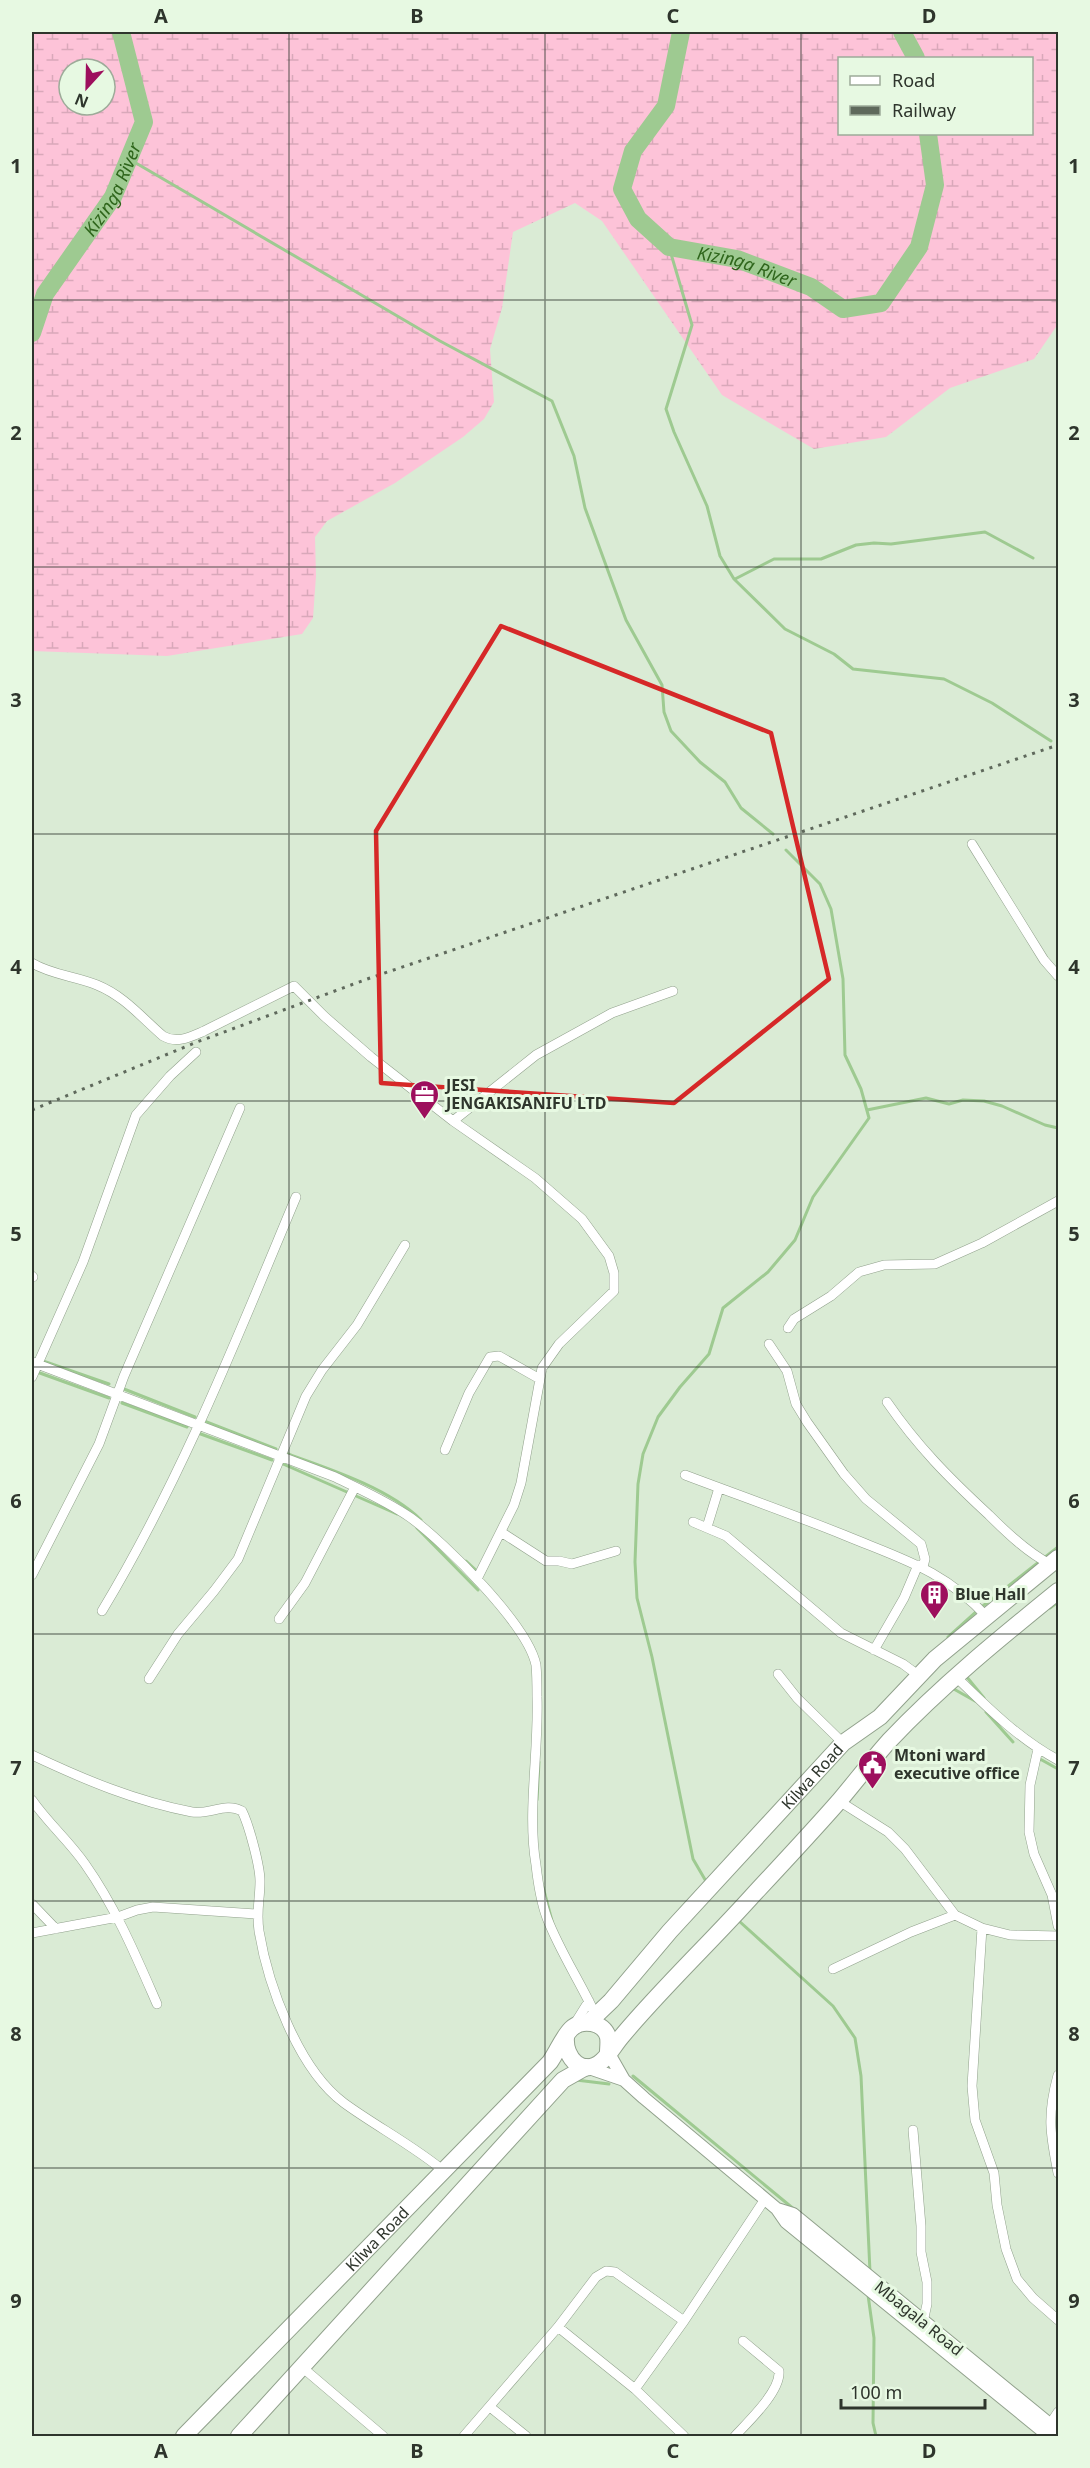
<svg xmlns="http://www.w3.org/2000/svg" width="1090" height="2468" font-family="'Noto Sans',sans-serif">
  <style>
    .wetland { fill: url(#wetland-marsh); fill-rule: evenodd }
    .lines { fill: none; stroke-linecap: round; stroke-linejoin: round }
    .stream { stroke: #9eca91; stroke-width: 3 }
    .river { stroke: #9eca91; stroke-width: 18 }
    .minor-casing { stroke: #91a18c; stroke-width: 10 }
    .tertiary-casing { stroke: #91a18c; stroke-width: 14 }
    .trunk-casing { stroke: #91a18c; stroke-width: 18 }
    .minor { stroke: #fff; stroke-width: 9 }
    .tertiary { stroke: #fff; stroke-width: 12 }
    .trunk { stroke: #fff; stroke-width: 16 }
    .rail { stroke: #5f695c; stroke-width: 3; stroke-dasharray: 3 6; stroke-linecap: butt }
    .marked { fill: none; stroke: #d62828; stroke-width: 4.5; stroke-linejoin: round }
    .grid { fill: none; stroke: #2e352c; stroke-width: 1.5; stroke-opacity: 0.55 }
    .labels { text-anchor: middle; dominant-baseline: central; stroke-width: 6; stroke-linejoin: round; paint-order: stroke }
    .poi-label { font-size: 16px; font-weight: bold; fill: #2e352c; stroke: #e7f9e2; text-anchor: start }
    .street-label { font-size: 16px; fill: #2e352c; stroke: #e7f9e2 }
    .water-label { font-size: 18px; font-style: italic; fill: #2f661c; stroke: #e7f9e2 }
    .neatline { fill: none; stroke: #2e352c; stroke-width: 2 }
    .grid-label { font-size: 20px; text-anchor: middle; font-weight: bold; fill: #2e352c }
  </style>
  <defs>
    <pattern id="wetland-marsh" width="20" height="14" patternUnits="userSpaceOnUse" patternTransform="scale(1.5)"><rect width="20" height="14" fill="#fdc3d8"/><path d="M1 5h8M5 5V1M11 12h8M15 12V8" fill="none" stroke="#d9a8ba"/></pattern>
  </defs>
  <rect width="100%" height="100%" fill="#daebd5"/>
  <path class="wetland" d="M32,32H1058V324L1034,359L950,388L886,437L814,449L722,395L602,221L575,203L513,232L502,308L490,349L494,402L484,419L463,437L395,483L327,521L315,537L316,576L313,618L302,634L167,656L32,651ZM840,58H1032V134H840ZM69,69H105V105H69Z"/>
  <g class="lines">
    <path class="stream" d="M129,159L440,341L552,401L574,456L585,508L626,620L662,685L664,712L671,731L700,762L725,782L741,808L773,834
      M669,247L692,325L666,409L674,432L707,506L720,556L734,579L785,629L834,654L853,669L944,679L992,703L1051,741
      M735,579L774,559H821L856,545L874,543L891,544L985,532L1033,558
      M867,1110L926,1098L949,1104L963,1100L984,1101L1002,1106L1045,1125L1058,1128
      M43,1361L109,1384
      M37,1372L109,1398
      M124,1389L195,1417
      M122,1403L187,1427
      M204,1421L276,1449
      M198,1433L272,1460
      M285,1453C327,1468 389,1488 421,1520
      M283,1464L397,1514
      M417,1528L478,1590
      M466,1561L478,1572
      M1050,1608L1058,1602
      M948,1637L979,1609L1058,1547
      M966,1676L984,1698
      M952,1688L975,1701
      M986,1712L1013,1742
      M1040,1759L1058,1769
      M537,1800L539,1762
      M707,1883L693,1859L652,1657L637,1598L635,1562L638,1484L643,1454L658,1417L680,1387L709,1354L723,1308L768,1272L795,1240L813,1197L869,1118L861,1089L845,1055L843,979L831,909L820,884L786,850
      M543,1887L552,1921
      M739,1921L833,2006L855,2038L861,2076L870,2272
      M633,2076L795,2210
      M576,2080L609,2084
      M868,2295L874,2338L873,2423L876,2436"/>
    <g class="river">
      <path id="s1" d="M681,32L666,106L633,151L622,189L638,219L669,247L737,259L811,287L843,309L881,303L919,247L935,185L928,134"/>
      <path d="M902,32L916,58"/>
      <path id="s2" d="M32,333L45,294L113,197L144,122L121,32"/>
    </g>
    <defs>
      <path id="minor" d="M972,844L1044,960L1058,976
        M32,963C52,975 75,976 97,985C124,996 141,1017 163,1036C177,1044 190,1037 204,1031L294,986L324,1016L371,1057L453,1121L535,1178L582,1219L609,1256L614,1273V1291L559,1344L542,1368L521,1483L514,1505L477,1579
        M453,1121L536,1055L612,1013L673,991
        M32,1276L33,1277
        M788,1328L794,1319L831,1296L859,1272L884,1265L935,1264L982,1243L1058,1201
        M769,1344L787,1371L796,1404L807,1422L844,1474L866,1499L921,1544L925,1559L923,1567
        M32,1362L335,1477C361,1490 387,1501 411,1518C445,1543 528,1625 536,1665C537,1675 537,1687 537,1697C539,1752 527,1812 536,1865C538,1883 541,1902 547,1918C560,1952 581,1983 596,2016
        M32,1377L83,1262L136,1115L170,1076L196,1052
        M887,1402C918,1447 949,1478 989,1515C1007,1533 1028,1553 1050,1564
        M445,1450L469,1393L490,1357L499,1356L538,1378
        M685,1475C738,1495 792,1514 844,1535C902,1559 944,1570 987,1617
        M693,1522L726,1536L841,1633L903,1664L918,1675
        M707,1527L719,1488
        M501,1532L546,1561H559L572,1564L616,1551
        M32,1575L99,1444L124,1376L240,1108
        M102,1611C181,1480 237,1338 296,1197
        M279,1619L305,1583L355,1487
        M874,1650L904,1598L918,1565
        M778,1674L797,1698L843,1743
        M956,1677C988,1708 1019,1739 1058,1760
        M149,1679L178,1634L214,1591L238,1559L306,1396L322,1370L357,1325L405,1245
        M1038,1749L1030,1785L1029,1832L1034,1854L1052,1895L1058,1926
        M32,1755C85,1780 135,1801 192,1812C209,1815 226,1802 242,1811C249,1825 260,1866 260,1881C260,1900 256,1911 259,1931C268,1985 298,2069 344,2103C377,2127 414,2146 445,2172
        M32,1800C48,1823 69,1841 85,1864C116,1908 136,1956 157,2004
        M839,1801L888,1832L905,1849L955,1915L982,1928L1010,1935L1058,1936
        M32,1904L56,1929
        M982,1928L972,2086L975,2120L994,2173L997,2205L1006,2249L1017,2279L1033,2298L1058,2320
        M32,1933L118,1917L137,1910L153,1907L256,1914
        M833,1969L911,1932L955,1915
        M574,2025L589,2001
        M1058,2075C1047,2115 1050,2133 1058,2173
        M913,2130L921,2226V2252L927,2282V2304L923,2322
        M558,2327L635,2389L684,2436
        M303,2368L383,2436
        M635,2389L684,2321L765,2199
        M490,2407L526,2436
        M1050,2424L1058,2412
        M464,2436L558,2327L596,2277L606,2271L615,2272L684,2321
        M735,2436C748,2422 781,2391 779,2371L743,2341"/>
      <path id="tertiary" d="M608,2052L624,2080L644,2098L777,2209L786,2222L1049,2436
        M586,2067L624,2080
        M777,2209L793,2214L1058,2431"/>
      <g id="trunk">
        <path id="s3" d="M589,2022L611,2001L670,1931L843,1743L880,1717L935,1659L1058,1558"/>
        <path d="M566,2037C564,2058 583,2078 602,2061C609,2055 615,2044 622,2036C663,1987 711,1942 754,1894C783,1863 812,1832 840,1800C856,1781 872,1760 889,1741C941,1686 1000,1638 1058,1591"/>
        <path id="s4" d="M184,2436L550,2062C557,2052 563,2037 571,2029C582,2018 604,2022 608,2037C609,2042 608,2048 608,2052"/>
        <path d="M239,2436L563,2080L586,2067"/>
      </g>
    </defs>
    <use href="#minor" class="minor-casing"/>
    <use href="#tertiary" class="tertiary-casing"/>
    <use href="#trunk" class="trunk-casing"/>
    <use href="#minor" class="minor"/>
    <use href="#tertiary" class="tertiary"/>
    <use href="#trunk" class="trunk"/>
    <path class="rail" d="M32,1110L197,1042L370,978L1058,745"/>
  </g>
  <path class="marked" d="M501,626L771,733L829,979L674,1103L381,1083L376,831Z"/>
  <path class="grid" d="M289,32V2436M545,32V2436M801,32V2436M32,300H1058M32,567H1058M32,834H1058M32,1101H1058M32,1367H1058M32,1634H1058M32,1901H1058M32,2168H1058"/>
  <defs>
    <symbol id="office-pin" viewBox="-11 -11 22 30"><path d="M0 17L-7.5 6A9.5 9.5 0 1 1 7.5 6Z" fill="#9d0f5d" stroke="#e7f9e2"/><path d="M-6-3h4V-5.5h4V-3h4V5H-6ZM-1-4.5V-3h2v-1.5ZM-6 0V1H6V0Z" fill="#fff"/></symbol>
    <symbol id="building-pin" viewBox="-11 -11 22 30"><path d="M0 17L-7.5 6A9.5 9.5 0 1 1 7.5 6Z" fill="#9d0f5d" stroke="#e7f9e2"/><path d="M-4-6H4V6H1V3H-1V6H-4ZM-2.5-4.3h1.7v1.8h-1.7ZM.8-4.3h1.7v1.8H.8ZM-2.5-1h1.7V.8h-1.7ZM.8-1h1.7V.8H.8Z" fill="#fff"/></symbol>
    <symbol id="civic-pin" viewBox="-11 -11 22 30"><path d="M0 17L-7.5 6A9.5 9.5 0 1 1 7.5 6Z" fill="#9d0f5d" stroke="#e7f9e2"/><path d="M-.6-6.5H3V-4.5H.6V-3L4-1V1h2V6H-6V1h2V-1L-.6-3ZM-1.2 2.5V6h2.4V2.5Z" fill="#fff"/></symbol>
  </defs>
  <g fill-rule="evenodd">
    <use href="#office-pin" x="408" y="1078" width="33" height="45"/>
    <use href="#building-pin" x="918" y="1578" width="33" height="45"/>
    <use href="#civic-pin" x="856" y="1748" width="33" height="45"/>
  </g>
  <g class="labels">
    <g class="poi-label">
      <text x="446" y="1085">JESI<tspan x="446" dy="18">JENGAKISANIFU LTD</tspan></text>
      <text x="955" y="1594">Blue Hall</text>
      <text x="894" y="1755">Mtoni ward<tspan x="894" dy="18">executive office</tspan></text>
    </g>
    <g class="street-label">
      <text stroke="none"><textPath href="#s3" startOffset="332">Kilwa Road</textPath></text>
      <text stroke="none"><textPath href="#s4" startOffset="276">Kilwa Road</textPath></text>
      <text transform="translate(919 2318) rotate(39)">Mbagala Road</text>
    </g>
    <g class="water-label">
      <text stroke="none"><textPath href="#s2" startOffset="166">Kizinga River</textPath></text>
      <text stroke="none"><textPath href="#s1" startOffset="327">Kizinga River</textPath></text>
    </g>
  </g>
  <rect width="1090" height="2468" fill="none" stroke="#e7f9e2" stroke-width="66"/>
  <rect x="838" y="57" width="195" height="78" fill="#e7f9e2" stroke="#9dab99" stroke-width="1.5"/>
  <rect x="850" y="76" width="30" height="9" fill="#ffffff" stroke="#9dab99" stroke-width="1.5"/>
  <text x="892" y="87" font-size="18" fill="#2e352c">Road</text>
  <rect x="850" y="106" width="30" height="9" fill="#5f695c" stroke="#9dab99" stroke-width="1.5"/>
  <text x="892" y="117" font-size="18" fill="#2e352c">Railway</text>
  <g transform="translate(87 87) rotate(202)"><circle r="28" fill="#e7f9e2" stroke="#9dab99" stroke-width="1.5"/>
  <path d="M0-4.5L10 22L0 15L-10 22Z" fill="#9d0f5d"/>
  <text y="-9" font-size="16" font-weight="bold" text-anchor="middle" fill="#2e352c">N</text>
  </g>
  <path d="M841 2399v9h144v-9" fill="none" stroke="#2e352c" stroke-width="3"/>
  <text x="850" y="2399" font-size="18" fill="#2e352c" stroke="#e7f9e2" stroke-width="4.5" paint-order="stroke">100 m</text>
  <rect x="33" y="33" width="1024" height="2402" class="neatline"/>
  <g class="grid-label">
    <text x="161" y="23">A</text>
    <text x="417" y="23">B</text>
    <text x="673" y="23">C</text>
    <text x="929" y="23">D</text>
    <text x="16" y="173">1</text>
    <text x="1074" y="173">1</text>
    <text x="16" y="440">2</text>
    <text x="1074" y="440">2</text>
    <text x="16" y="707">3</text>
    <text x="1074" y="707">3</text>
    <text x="16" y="974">4</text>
    <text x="1074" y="974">4</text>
    <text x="16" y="1241">5</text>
    <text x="1074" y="1241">5</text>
    <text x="16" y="1508">6</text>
    <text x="1074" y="1508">6</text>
    <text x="16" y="1775">7</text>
    <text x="1074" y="1775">7</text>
    <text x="16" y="2041">8</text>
    <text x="1074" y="2041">8</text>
    <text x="16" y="2308">9</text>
    <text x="1074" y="2308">9</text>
    <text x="161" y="2458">A</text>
    <text x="417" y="2458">B</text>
    <text x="673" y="2458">C</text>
    <text x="929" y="2458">D</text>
  </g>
</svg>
